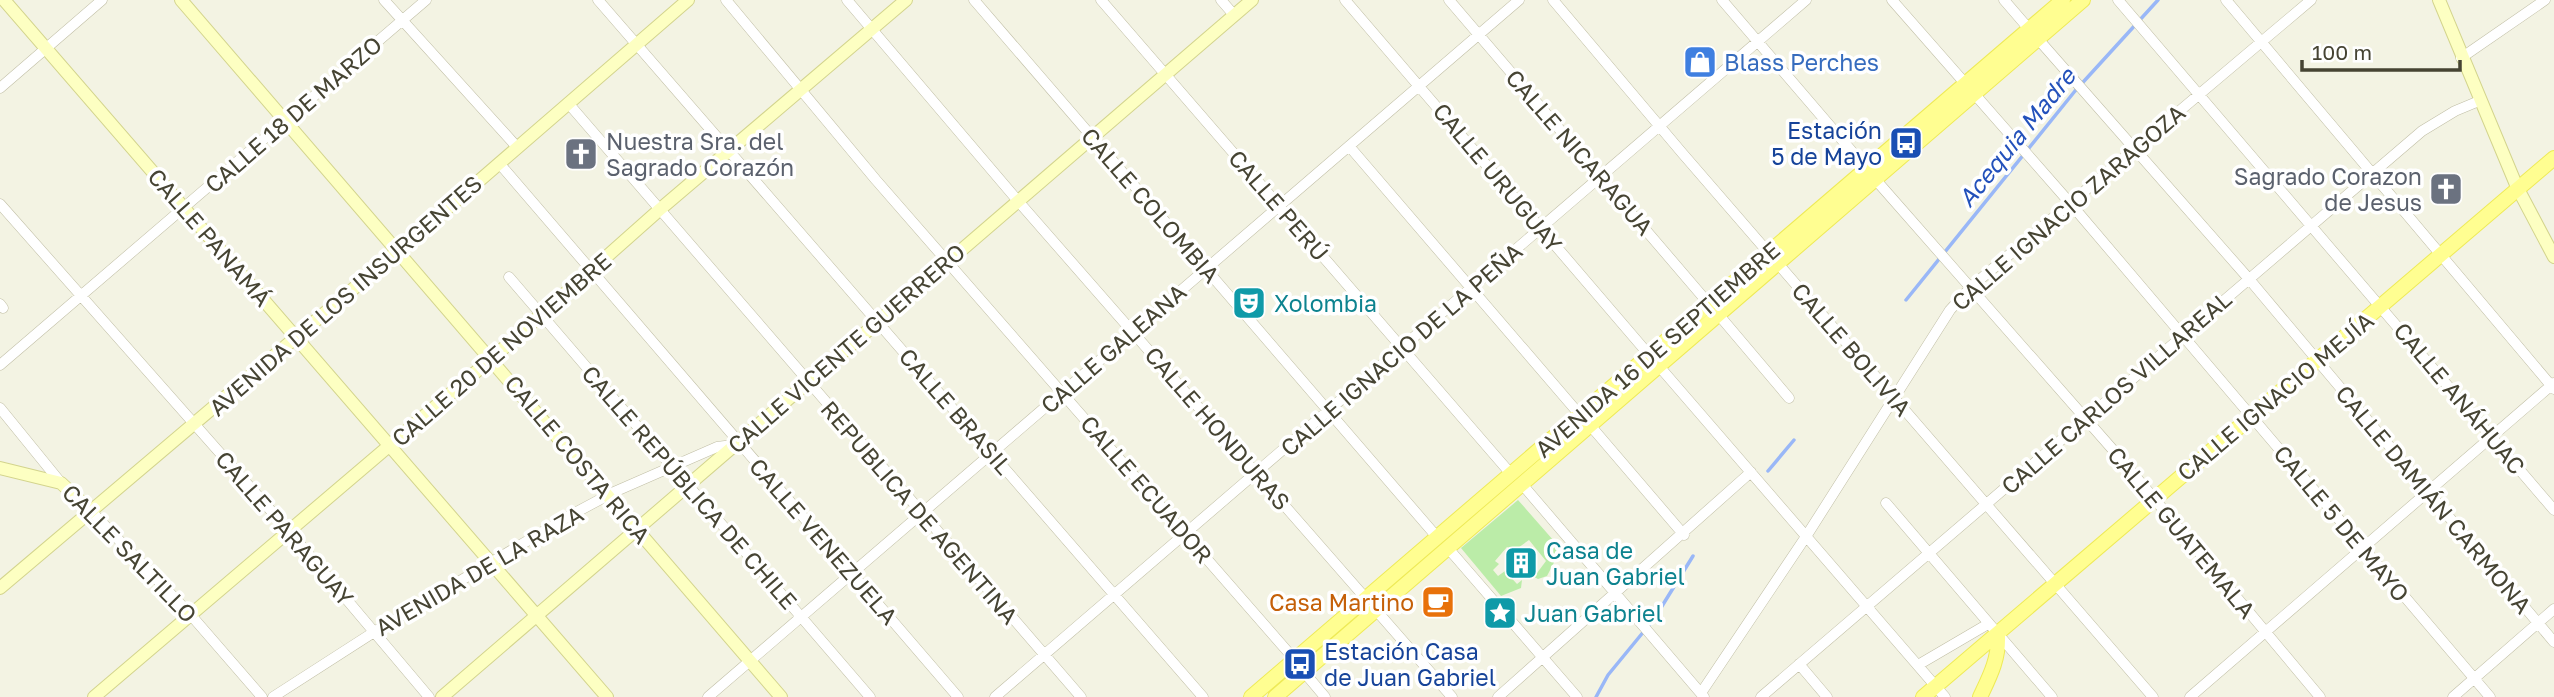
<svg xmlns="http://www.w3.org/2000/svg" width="2554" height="697" font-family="'Golos Text',sans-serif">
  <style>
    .green { fill: #bbeca8 }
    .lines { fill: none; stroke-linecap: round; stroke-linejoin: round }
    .stream { stroke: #99b7f7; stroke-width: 3.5 }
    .street-casing { stroke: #c0bea5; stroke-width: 11 }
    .secondary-casing { stroke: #d3d48d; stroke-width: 14 }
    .primary-casing { stroke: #eeea57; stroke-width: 16 }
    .street { stroke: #fff; stroke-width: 10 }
    .secondary { stroke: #fdffc2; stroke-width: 12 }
    .primary { stroke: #fffe91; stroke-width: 14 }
    .labels { text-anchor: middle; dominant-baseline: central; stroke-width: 7; stroke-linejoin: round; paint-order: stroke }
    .shop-label { font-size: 23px; fill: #366cbe; stroke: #fff; text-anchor: start }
    .street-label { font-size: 23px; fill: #464433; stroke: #fff }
    .transit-label { font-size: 23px; fill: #164399; stroke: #fff; text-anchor: end }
    .worship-label { font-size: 23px; fill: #5b616d; stroke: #fff; text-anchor: start }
    .culture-label { font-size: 23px; fill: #0d838f; stroke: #fff; text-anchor: start }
    .food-label { font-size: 23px; fill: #c56008; stroke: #fff; text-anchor: end }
    .water-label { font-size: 24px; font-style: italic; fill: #2351bb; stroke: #fff }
  </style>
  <rect width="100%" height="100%" fill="#f3f3e3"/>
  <path class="green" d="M1518,500L1561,549L1547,576L1538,579L1534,577L1546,561L1529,540L1515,550L1507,547L1495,561L1499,564L1493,570L1498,576L1505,571L1517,584L1522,580L1521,588L1501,596L1461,548Z"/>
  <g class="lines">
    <path class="stream" d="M1906,300L2075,91L2158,0
      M1768,471L1794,440
      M1596,697L1608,675L1654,619L1693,556"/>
    <defs>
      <path id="street" d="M384,0L517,147
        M598,0L1203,697
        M726,0L876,180L1295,660
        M847,0L1018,201L1452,697
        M974,0L1437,537
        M1101,0L1511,474
        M1221,0L1234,15
        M1345,0L1650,356
        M1449,0L1709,304
        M1553,0L1683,154L2153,697
        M1722,0L1867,169
        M1892,0L2070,203L2490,697
        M2004,0L2029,29
        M2118,0L2554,510
        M2226,0L2554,389
        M2038,39L2249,279L2554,642
        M2461,58L2545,0
        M0,88L102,0
        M568,103L1081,697
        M1349,146L1580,415
        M499,163L958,697
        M1875,179L2121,459L2320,697
        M0,204L288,530L429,697
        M509,277L870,697
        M0,304L3,308
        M1718,314L1789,398
        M0,365L426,0
        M1658,365L1945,697
        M0,408L61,483
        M1589,424L1684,535
        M1521,483L1704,697
        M1886,503L2052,697
        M91,511L190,614L262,697
        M1447,547L1577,697
        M1799,664L1827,697
        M1918,665L1988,624
        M1304,672L1325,697
        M1701,693L1807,535L1950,310L1971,287L2311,0
        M273,697L374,632L571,515L614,492L717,447L733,445
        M708,697L1519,0
        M995,697L1806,0
        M1498,697L1751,472
        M1761,697L2422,131L2455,111L2479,101
        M2190,697L2554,383
        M2453,697L2554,609"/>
      <path id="secondary" d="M4,0L607,697
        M181,0L781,697
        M2439,0L2517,187L2554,257
        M0,468L61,483L91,511
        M0,588L398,251L688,0
        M94,697L497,354L658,211L906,0
        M442,697L1252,0"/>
      <path id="primary" d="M1251,697L2063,0
        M1275,697L2083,0
        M1923,697L2554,158
        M1980,697C1990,676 1999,659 1998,635"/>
    </defs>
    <use href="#street" class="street-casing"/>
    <use href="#secondary" class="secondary-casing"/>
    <use href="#primary" class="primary-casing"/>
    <use href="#street" class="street"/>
    <use href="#secondary" class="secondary"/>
    <use href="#primary" class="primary"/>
  </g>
  <defs>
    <symbol id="shop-square" viewBox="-11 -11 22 22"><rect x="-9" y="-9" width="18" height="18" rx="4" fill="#3f7fe0" stroke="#fff"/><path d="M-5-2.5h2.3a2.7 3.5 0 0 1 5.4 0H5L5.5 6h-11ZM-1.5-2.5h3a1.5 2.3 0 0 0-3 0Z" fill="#fff"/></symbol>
    <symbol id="bus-square" viewBox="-11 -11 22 22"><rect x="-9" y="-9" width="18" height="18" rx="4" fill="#1a4fb4" stroke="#fff"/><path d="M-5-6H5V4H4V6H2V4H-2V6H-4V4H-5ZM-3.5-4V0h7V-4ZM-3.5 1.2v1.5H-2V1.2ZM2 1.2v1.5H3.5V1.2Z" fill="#fff"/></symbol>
    <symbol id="church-square" viewBox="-11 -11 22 22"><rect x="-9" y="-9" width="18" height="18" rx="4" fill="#6b7280" stroke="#fff"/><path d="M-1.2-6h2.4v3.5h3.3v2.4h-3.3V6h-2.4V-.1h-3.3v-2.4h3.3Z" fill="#fff"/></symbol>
    <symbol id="theatre-square" viewBox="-11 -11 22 22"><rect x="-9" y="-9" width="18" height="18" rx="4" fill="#0f9aa8" stroke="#fff"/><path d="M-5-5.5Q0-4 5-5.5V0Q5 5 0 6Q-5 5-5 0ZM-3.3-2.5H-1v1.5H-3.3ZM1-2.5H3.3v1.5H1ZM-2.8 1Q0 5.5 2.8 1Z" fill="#fff"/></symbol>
    <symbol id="building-square" viewBox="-11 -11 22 22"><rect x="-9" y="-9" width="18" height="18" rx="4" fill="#0f9aa8" stroke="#fff"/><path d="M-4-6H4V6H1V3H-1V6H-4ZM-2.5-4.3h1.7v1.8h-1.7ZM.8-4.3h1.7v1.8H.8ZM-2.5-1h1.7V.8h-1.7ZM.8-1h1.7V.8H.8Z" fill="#fff"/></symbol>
    <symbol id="cafe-square" viewBox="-11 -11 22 22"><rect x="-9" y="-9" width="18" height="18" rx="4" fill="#e8710a" stroke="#fff"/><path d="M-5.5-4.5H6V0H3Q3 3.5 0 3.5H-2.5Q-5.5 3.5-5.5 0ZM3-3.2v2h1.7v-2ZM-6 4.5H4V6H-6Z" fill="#fff"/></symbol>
    <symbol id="sight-square" viewBox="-11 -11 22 22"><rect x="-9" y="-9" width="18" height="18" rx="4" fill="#0f9aa8" stroke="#fff"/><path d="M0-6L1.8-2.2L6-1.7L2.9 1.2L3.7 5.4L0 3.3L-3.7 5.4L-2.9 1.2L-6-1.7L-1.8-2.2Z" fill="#fff"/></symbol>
  </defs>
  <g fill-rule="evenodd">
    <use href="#shop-square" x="1681" y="43" width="38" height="38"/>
    <use href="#bus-square" x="1887" y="124" width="38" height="38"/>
    <use href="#church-square" x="562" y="135" width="38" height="38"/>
    <use href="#church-square" x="2427" y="170" width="38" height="38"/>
    <use href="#theatre-square" x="1230" y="284" width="38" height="38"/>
    <use href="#building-square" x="1502" y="544" width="38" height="38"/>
    <use href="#cafe-square" x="1419" y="583" width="38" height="38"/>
    <use href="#sight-square" x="1481" y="594" width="38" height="38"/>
    <use href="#bus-square" x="1281" y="645" width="38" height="38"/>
  </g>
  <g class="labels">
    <g class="shop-label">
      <text x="1724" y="62">Blass Perches</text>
    </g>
    <g class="street-label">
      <text transform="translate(293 114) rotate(-41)">CALLE 18 DE MARZO</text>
      <text transform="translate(1580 152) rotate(49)">CALLE NICARAGUA</text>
      <text transform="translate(1498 177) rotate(50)">CALLE URUGUAY</text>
      <text transform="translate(1151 205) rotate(49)">CALLE COLOMBIA</text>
      <text transform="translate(1279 205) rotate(49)">CALLE PERÚ</text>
      <text transform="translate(2068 207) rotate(-41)">CALLE IGNACIO ZARAGOZA</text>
      <text transform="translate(210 237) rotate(49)">CALLE PANAMÁ</text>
      <text transform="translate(345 295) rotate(-41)">AVENIDA DE LOS INSURGENTES</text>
      <text transform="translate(846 348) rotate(-41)">CALLE VICENTE GUERRERO</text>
      <text transform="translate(1113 348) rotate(-41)">CALLE GALEANA</text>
      <text transform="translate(501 349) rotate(-41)">CALLE 20 DE NOVIEMBRE</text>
      <text transform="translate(1401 349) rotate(-41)">CALLE IGNACIO DE LA PEÑA</text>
      <text transform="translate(1657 349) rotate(-41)">AVENIDA 16 DE SEPTIEMBRE</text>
      <text transform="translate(1852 349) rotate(49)">CALLE BOLIVIA</text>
      <text transform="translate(2116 392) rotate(-41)">CALLE CARLOS VILLAREAL</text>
      <text transform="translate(2275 396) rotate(-40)">CALLE IGNACIO MEJÍA</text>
      <text transform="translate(2460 398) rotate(50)">CALLE ANÁHUAC</text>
      <text transform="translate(956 411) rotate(49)">CALLE BRASIL</text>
      <text transform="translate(1218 428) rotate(49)">CALLE HONDURAS</text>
      <text transform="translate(578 459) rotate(50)">CALLE COSTA RICA</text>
      <text transform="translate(690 487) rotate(49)">CALLE REPÚBLICA DE CHILE</text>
      <text transform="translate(1147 489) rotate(49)">CALLE ECUADOR</text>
      <text transform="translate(2434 499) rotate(50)">CALLE DAMIÁN CARMONA</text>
      <text transform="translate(920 512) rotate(49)">REPUBLICA DE AGENTINA</text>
      <text transform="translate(2342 523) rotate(50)">CALLE 5 DE MAYO</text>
      <text transform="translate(285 528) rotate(49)">CALLE PARAGUAY</text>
      <text transform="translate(2182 532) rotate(50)">CALLE GUATEMALA</text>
      <text transform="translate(824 541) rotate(49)">CALLE VENEZUELA</text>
      <text transform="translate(130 553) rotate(46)">CALLE SALTILLO</text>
      <text transform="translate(479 570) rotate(-30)">AVENIDA DE LA RAZA</text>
    </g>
    <g class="transit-label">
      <text x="1882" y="130">Estación<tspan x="1882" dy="26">5 de Mayo</tspan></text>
      <text x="1324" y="651" text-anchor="start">Estación Casa<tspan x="1324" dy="26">de Juan Gabriel</tspan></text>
    </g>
    <g class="worship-label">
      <text x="606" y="141">Nuestra Sra. del<tspan x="606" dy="26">Sagrado Corazón</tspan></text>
      <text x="2422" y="176" text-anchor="end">Sagrado Corazon<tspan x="2422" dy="26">de Jesus</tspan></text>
    </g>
    <g class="culture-label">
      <text x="1274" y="303">Xolombia</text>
      <text x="1546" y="550">Casa de<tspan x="1546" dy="26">Juan Gabriel</tspan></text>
      <text x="1524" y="613">Juan Gabriel</text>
    </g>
    <g class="food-label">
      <text x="1414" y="602">Casa Martino</text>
    </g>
    <g class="water-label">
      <text transform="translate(2016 137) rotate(-51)">Acequia Madre</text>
    </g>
  </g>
  <path d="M2302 60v10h158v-10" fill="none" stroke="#464433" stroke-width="3.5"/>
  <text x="2312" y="60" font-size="21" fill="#464433" stroke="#ffffff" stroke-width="5" paint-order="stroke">100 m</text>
</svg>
